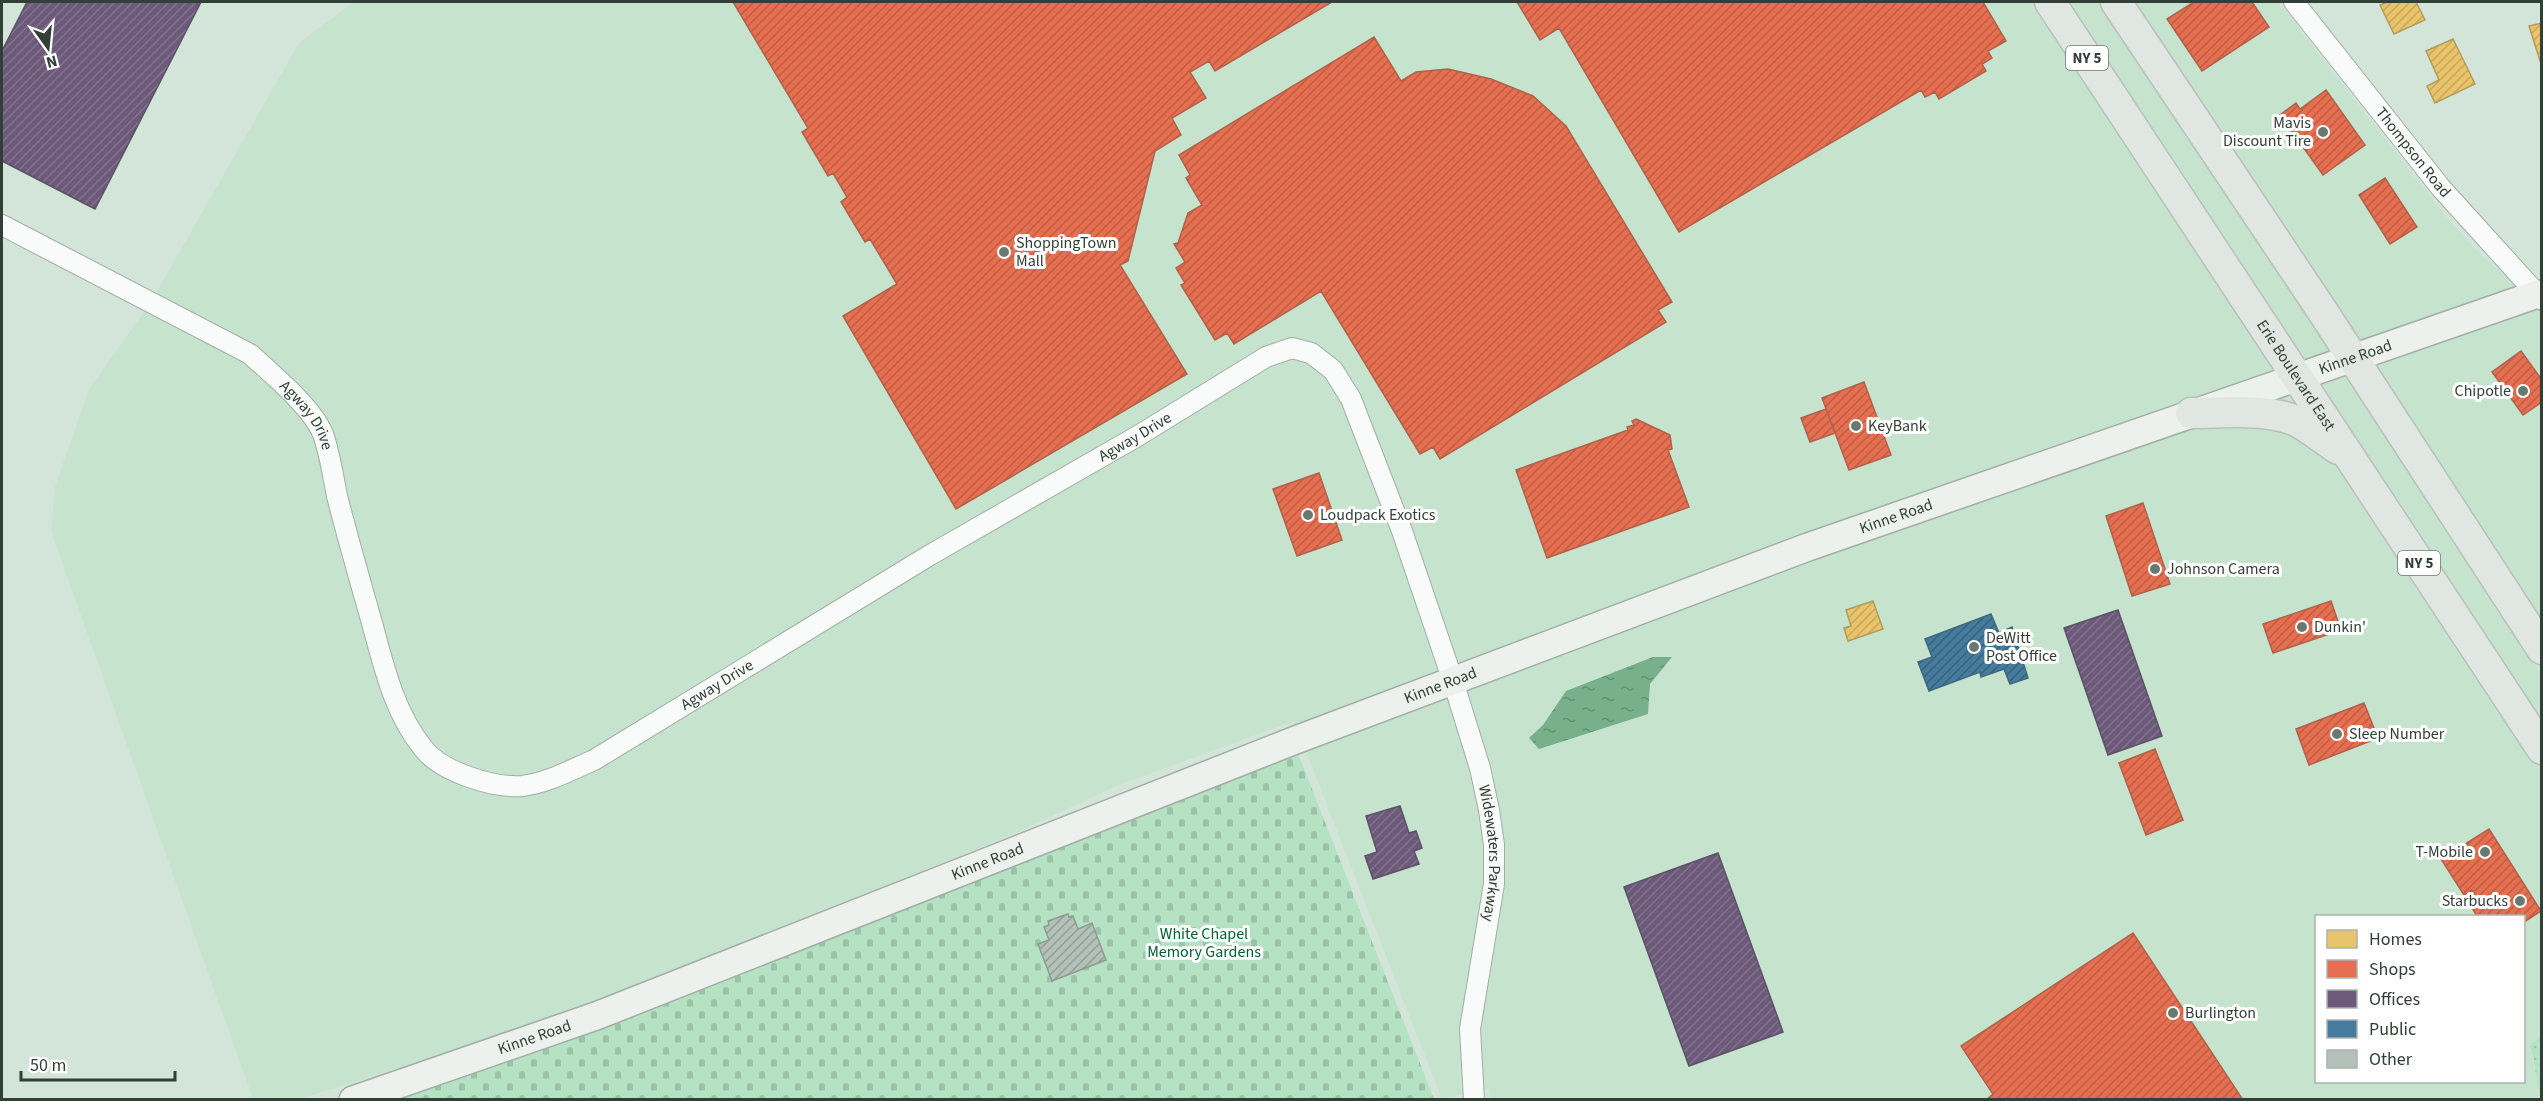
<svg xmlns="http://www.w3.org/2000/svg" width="2543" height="1101" font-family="'Source Sans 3',sans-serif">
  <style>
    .built { fill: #c6e3ce; fill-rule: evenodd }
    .grass { fill: url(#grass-dots) }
    .cemetery { fill: url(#cemetery-stones) }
    .water { fill: url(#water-ripples) }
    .homes { fill: url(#homes-hatch); stroke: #b29c5a; stroke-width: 1.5 }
    .shops { fill: url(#shops-hatch); stroke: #b16149; stroke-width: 1.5 }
    .offices { fill: url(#offices-hatch); stroke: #5b5166; stroke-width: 1.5 }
    .public { fill: url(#public-hatch); stroke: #3f697e; stroke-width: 1.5 }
    .building { fill: url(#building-hatch); stroke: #8e9b92; stroke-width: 1.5 }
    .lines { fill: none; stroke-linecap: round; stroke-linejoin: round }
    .street-casing { stroke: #a1aea5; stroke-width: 22 }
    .secondary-casing { stroke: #a1aea5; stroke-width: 30 }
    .primary-casing { stroke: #b7c1ba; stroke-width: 33 }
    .street { stroke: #f8fbf9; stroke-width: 20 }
    .secondary { stroke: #ecf1ee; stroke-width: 27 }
    .primary { stroke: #e0e7e2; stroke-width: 30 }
    .poi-dot { fill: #6a796f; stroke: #fff; stroke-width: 2 }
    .labels { text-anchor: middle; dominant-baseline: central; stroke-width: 6; stroke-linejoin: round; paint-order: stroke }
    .shield { fill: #fff; stroke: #707972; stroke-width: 1.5 }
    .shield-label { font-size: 15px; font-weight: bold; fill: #323f36 }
    .poi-label { font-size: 16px; fill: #323f36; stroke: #fff; text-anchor: start }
    .street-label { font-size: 16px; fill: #323f36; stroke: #fff }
    .park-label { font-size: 16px; fill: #025f33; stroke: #fff }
  </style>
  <defs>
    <pattern id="grass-dots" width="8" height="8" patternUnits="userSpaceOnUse" patternTransform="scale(1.5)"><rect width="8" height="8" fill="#b5e2c3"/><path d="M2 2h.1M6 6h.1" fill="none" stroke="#9cc3a8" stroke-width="1.8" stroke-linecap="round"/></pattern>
    <pattern id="cemetery-stones" width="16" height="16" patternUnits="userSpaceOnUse" patternTransform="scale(1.5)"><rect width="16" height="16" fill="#b5e2c3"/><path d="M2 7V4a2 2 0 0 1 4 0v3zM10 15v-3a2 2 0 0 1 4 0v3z" fill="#9cc3a8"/></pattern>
    <pattern id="water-ripples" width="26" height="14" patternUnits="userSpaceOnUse" patternTransform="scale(1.5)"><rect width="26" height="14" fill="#77b08b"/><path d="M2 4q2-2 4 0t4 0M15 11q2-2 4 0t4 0" fill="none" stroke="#629172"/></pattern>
    <pattern id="homes-hatch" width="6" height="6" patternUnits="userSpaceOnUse" patternTransform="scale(1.5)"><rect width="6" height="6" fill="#e9c46a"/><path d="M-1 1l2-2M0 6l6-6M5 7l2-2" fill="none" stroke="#c8a95c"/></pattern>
    <pattern id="shops-hatch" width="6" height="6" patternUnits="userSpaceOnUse" patternTransform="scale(1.5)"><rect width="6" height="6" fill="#e76f51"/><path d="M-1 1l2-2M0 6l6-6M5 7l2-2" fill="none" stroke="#bc5d44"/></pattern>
    <pattern id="offices-hatch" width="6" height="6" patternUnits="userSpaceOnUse" patternTransform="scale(1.5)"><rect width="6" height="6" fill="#6d597a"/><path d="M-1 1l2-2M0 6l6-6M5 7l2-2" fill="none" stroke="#82748c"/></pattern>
    <pattern id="public-hatch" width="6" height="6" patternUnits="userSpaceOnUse" patternTransform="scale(1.5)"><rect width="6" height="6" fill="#457b9d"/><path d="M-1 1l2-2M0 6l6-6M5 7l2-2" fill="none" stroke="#38617a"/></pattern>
    <pattern id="building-hatch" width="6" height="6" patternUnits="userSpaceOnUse" patternTransform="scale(1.5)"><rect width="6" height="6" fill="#b4c1b8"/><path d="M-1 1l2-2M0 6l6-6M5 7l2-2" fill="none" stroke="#939e96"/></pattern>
  </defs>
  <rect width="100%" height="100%" fill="#d3e4d8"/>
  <path class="built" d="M354,2H2278L2443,213L2476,250L2541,308V1099L1492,1100L1489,1088L1442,1099L1294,721L1116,786L1022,830L588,1007L300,1099H253L51,531L55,488L88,391L151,302L299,43ZM2316,916H2524V1082H2316Z"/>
  <path class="grass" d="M2541,1036V1089H2538L2534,1059L2530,1046Z"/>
  <path class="cemetery" d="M1293,741L1434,1099L353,1100Z"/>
  <path class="water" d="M1653,657H1672L1650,684L1648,714L1539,749L1529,738L1543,725L1566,691Z"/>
  <path class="homes" d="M2388,2H2416L2425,20L2394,34L2380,5Z
    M2542,23V67L2529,26Z
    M2453,39L2475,84L2435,103L2427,86L2439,80L2426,51Z
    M1873,601L1883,629L1848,641L1844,628L1851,626L1846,610Z"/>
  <path class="shops" d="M733,2H1332L1215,71L1209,61L1190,72L1206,98L1172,118L1181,135L1155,151L1128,261L1120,265L1187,374L956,509L843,316L897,284L870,239L865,242L841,202L847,197L833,173L828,176L802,132L808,128Z
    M1517,2H1983L2006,41L1988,51L1992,58L1982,64L1986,71L1939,99L1935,92L1925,97L1921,90L1679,232L1559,28L1540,40Z
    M2194,2H2252L2269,27L2202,71L2167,19Z
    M1374,37L1401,81L1416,72L1448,69L1491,79L1533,96L1566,126L1672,302L1658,310L1666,322L1440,459L1433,447L1420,454L1321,291L1234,344L1227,333L1215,340L1181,285L1185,283L1176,268L1185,262L1174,244L1178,243L1188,213L1202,205L1186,178L1190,175L1179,155Z
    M2326,90L2365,145L2323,175L2280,115L2296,103L2300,109Z
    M2385,178L2417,227L2390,244L2359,195Z
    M2521,351L2542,380V402L2523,415L2492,372Z
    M1864,382L1891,455L1849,470L1822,398Z
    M1826,409L1835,433L1810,442L1801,418Z
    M1636,419L1670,435L1672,449L1668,450L1689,507L1547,558L1516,470L1628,430L1627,427L1634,425L1632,421Z
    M1319,473L1342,540L1297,556L1273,489Z
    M2143,503L2170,584L2132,596L2106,516Z
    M2331,601L2341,630L2273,653L2263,624Z
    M2364,703L2378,738L2309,765L2296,729Z
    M2155,749L2183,820L2146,835L2119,763Z
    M2489,829L2541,911L2524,922V916H2477L2472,908L2480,902L2472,890L2464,895L2441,859Z
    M2133,933L2243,1100H1986L1993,1094L1961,1046Z"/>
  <path class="offices" d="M27,2H201L95,209L2,161V51Z
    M2118,610L2162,736L2108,755L2064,628Z
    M1400,806L1409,833L1416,831L1422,848L1414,851L1419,864L1373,879L1365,856L1377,852L1366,816Z
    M1718,853L1783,1032L1689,1066L1624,887Z"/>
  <path class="public" d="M1991,614L1999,633L2012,627L2028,678L2010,684L2004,669L1981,677L1980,672L1929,691L1918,662L1932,657L1925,639Z"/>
  <path class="building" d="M1068,914L1069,917L1073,916L1078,929L1092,923L1106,960L1052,981L1038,944L1049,940L1044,927L1049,925L1048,921Z"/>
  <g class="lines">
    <defs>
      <g id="street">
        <path id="s1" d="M2294,2L2441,188L2537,294"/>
        <path id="s2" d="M2,225L250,354C272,374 312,407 323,434C330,454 333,476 337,496C348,539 360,581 372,623C384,667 394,712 423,748C441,772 493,788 522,786C547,783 571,770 594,760L930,555L1136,437L1266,357L1292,348L1311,353L1333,370L1351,399L1402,531L1453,681L1480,768L1489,810L1494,845V884L1470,1029L1474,1100"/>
      </g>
      <g id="secondary">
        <path id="s3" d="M353,1100L596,1016L1293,741L1808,547L2523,299L2537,294L2542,296"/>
      </g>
      <g id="primary">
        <path id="s4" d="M2050,2L2542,749"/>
        <path d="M2116,2L2323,312L2542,649"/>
        <path d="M2191,413C2224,413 2263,408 2294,420C2309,427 2324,440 2338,449"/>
      </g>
    </defs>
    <use href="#street" class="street-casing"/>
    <use href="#secondary" class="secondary-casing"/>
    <use href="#primary" class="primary-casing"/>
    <use href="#street" class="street"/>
    <use href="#secondary" class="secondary"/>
    <use href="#primary" class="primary"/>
  </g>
  <g class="poi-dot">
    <circle cx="2323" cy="132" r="6"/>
    <circle cx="1004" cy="252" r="6"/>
    <circle cx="2523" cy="391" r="6"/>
    <circle cx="1856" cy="426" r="6"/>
    <circle cx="1308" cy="515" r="6"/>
    <circle cx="2155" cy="569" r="6"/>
    <circle cx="2302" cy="627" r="6"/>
    <circle cx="1974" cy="647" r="6"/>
    <circle cx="2337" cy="734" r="6"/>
    <circle cx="2485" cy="852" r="6"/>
    <circle cx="2520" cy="901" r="6"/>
    <circle cx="2173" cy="1013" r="6"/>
  </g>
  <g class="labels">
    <g class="shield">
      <rect x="2066" y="46" width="42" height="24" rx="4.5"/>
      <rect x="2398" y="551" width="42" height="24" rx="4.5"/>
    </g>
    <g class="shield-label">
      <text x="2087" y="58">NY 5</text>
      <text x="2419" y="563">NY 5</text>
    </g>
    <g class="poi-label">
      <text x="2311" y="123" text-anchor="end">Mavis<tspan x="2311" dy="18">Discount Tire</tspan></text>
      <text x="1016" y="243">ShoppingTown<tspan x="1016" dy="18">Mall</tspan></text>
      <text x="2511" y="391" text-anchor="end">Chipotle</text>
      <text x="1868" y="426">KeyBank</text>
      <text x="1320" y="515">Loudpack Exotics</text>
      <text x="2167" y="569">Johnson Camera</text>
      <text x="2314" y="627">Dunkin'</text>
      <text x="1986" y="638">DeWitt<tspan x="1986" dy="18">Post Office</tspan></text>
      <text x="2349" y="734">Sleep Number</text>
      <text x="2473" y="852" text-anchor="end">T-Mobile</text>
      <text x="2508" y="901" text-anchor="end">Starbucks</text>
      <text x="2185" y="1013">Burlington</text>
    </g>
    <g class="street-label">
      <text stroke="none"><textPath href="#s1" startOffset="192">Thompson Road</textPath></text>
      <text stroke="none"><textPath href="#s3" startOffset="2136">Kinne Road</textPath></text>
      <text stroke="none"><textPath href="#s4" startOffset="447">Erie Boulevard East</textPath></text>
      <text stroke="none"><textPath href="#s2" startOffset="364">Agway Drive</textPath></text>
      <text stroke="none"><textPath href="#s2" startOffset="1536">Agway Drive</textPath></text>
      <text stroke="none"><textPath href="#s3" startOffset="1650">Kinne Road</textPath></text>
      <text stroke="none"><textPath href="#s2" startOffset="1050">Agway Drive</textPath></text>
      <text stroke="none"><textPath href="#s3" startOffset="1164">Kinne Road</textPath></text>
      <text stroke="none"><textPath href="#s2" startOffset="2276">Widewaters Parkway</textPath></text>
      <text stroke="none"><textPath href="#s3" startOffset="678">Kinne Road</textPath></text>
      <text stroke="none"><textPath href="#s3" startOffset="192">Kinne Road</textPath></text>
    </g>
    <g class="park-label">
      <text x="1204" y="934">White Chapel<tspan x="1204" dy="18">Memory Gardens</tspan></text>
    </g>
  </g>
  <rect width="2543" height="1101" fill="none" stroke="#323f36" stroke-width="6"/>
  <rect x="2315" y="915" width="210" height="168" fill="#ffffff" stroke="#adb2af" stroke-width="1.5"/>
  <rect x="2327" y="930" width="30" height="18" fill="#e9c46a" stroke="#adb2af" stroke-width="1.5"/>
  <text x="2369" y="945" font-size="18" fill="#323f36">Homes</text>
  <rect x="2327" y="960" width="30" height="18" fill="#e76f51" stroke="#adb2af" stroke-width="1.5"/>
  <text x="2369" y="975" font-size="18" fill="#323f36">Shops</text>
  <rect x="2327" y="990" width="30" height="18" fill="#6d597a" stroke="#adb2af" stroke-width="1.5"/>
  <text x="2369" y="1005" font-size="18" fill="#323f36">Offices</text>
  <rect x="2327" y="1020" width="30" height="18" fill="#457b9d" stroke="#adb2af" stroke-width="1.5"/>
  <text x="2369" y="1035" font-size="18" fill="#323f36">Public</text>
  <rect x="2327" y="1050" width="30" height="18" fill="#b4c1b8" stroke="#adb2af" stroke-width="1.5"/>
  <text x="2369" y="1065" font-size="18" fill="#323f36">Other</text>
  <g transform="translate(48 48) rotate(165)" stroke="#ffffff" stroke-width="4.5" paint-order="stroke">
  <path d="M0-4.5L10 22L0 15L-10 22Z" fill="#323f36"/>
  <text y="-9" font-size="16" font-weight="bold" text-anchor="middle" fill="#323f36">N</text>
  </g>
  <path d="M21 1071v9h154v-9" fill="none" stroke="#323f36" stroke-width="3"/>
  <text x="30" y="1071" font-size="18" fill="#323f36" stroke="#ffffff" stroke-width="4.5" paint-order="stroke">50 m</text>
</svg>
